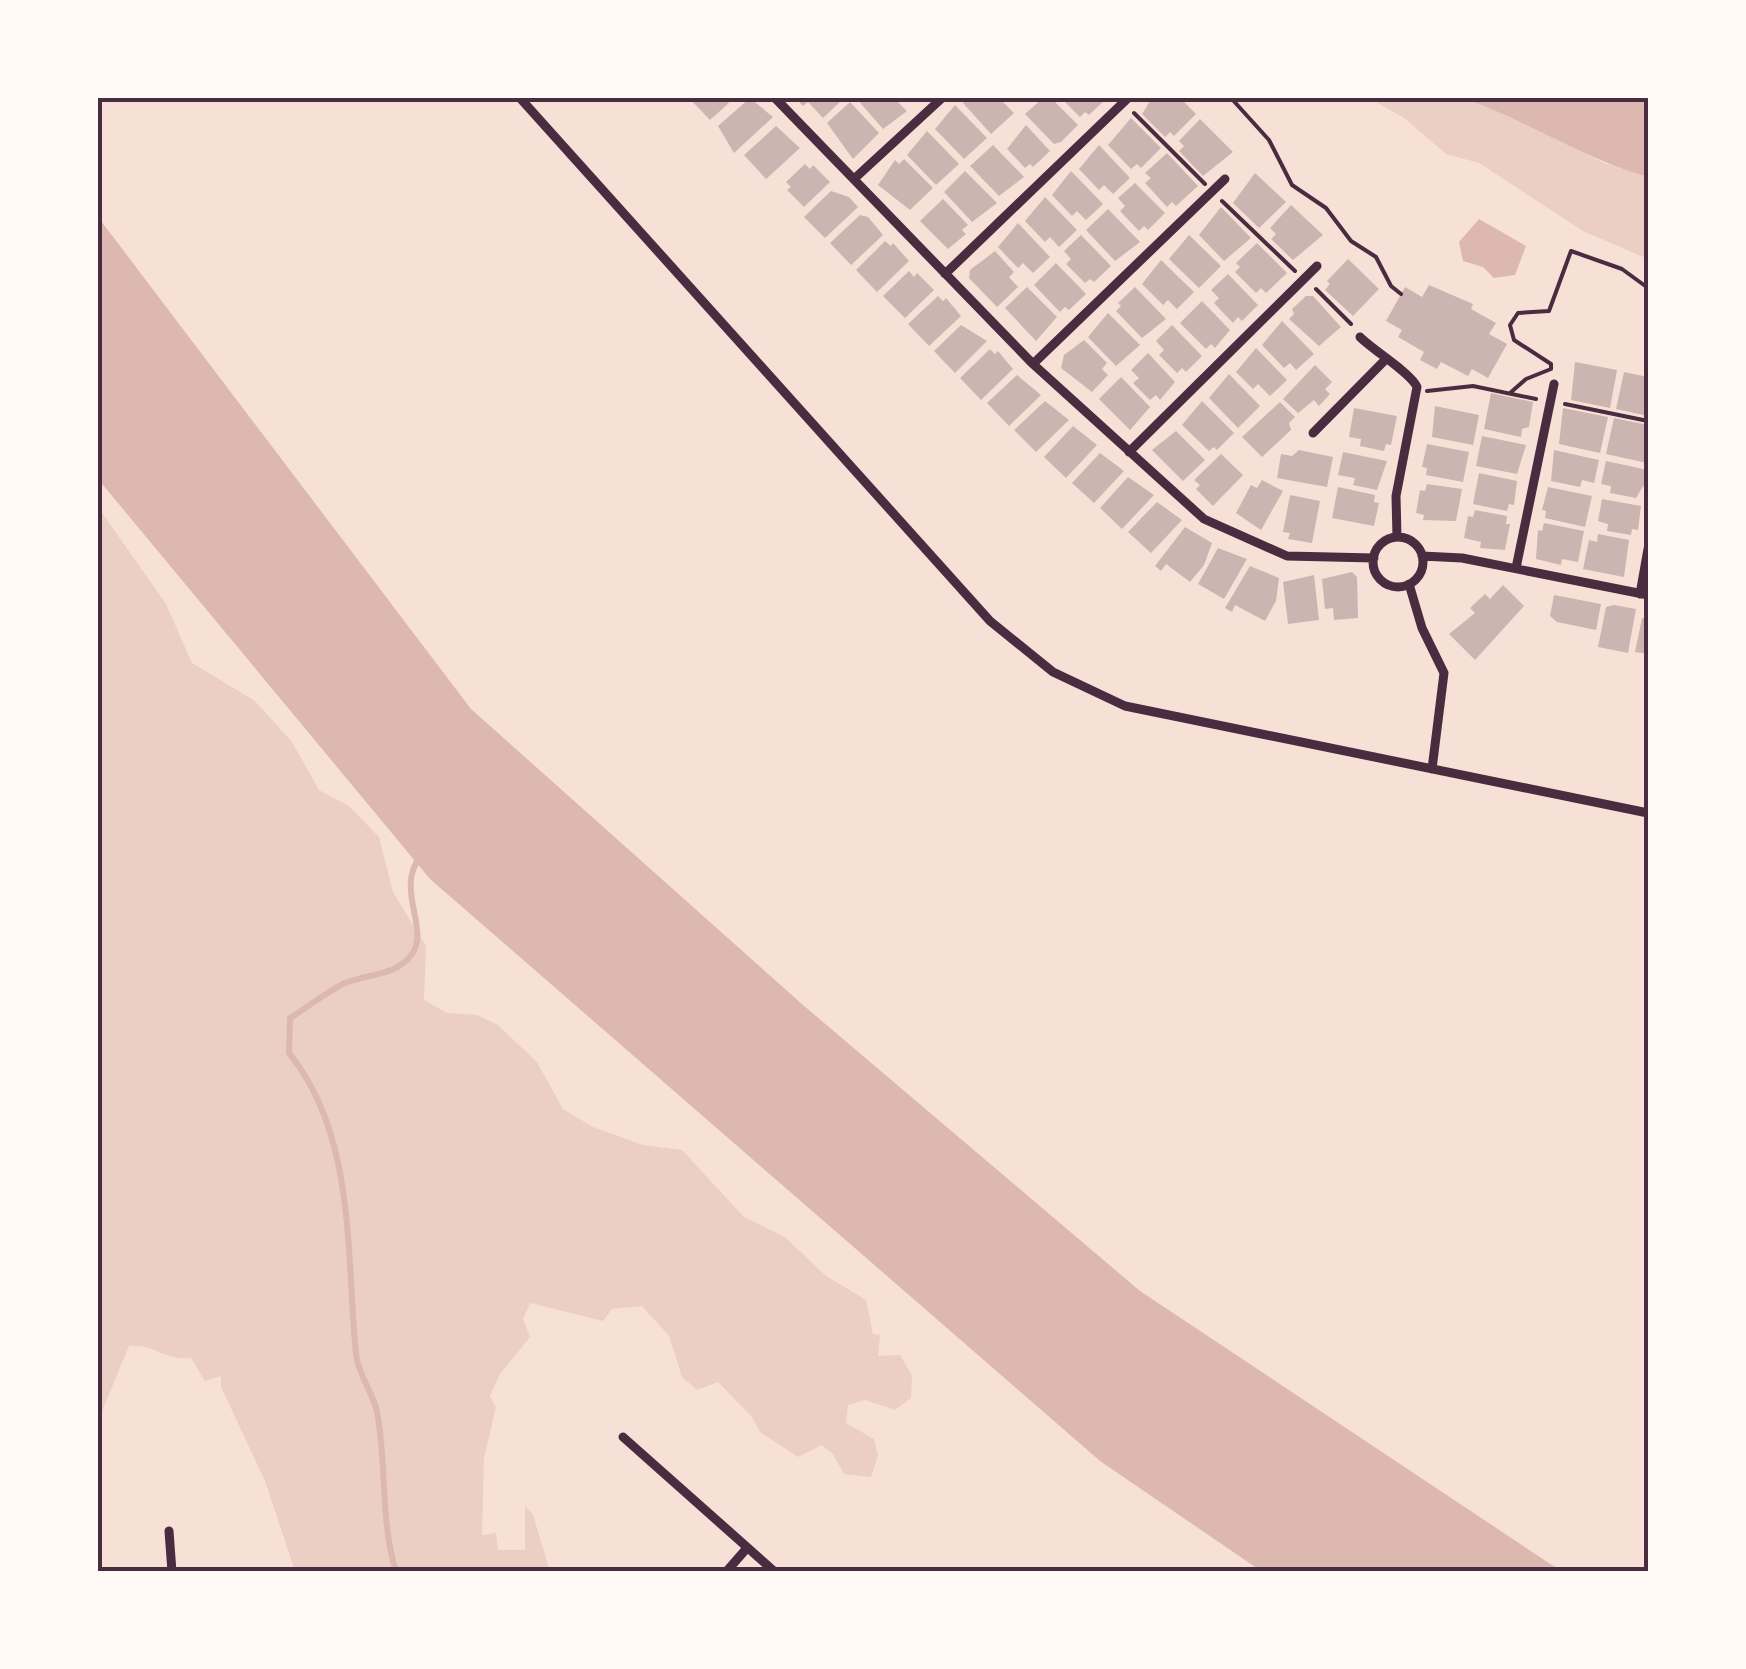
<svg xmlns="http://www.w3.org/2000/svg" width="1746" height="1669" font-family="'Space Grotesk',sans-serif">
  <style>
    .green { fill: #ebcfc5 }
    .water { fill: #dcb8b0 }
    .lines { fill: none; stroke-linecap: round; stroke-linejoin: round }
    .stream { stroke: #dcb8b0; stroke-width: 6 }
    .building { fill: #ccb4b1 }
    .path { stroke: #4a2c40; stroke-width: 4 }
    .minor { stroke: #4a2c40; stroke-width: 9 }
    .neatline { fill: none; stroke: #4a2c40; stroke-width: 4 }
  </style>
  <rect width="100%" height="100%" fill="#f7e1d7"/>
  <path class="green" d="M1369,98H1462L1482,102L1604,163L1648,177V259L1583,231L1479,163L1446,154L1404,118Z
    M98,507L166,604L192,663L255,701L292,742L319,790L349,806L379,837L393,892L426,946L424,1000L447,1013L477,1015L498,1025L537,1062L563,1109L593,1127L643,1145L682,1150L744,1217L785,1237L825,1275L866,1300L873,1334L880,1335L878,1356L900,1355L912,1376L911,1398L895,1410L865,1400L848,1405L846,1423L874,1439L878,1456L871,1477L844,1474L833,1454L822,1445L798,1457L760,1432L752,1417L718,1382L697,1390L682,1377L669,1336L642,1306L612,1309L603,1321L530,1303L523,1319L530,1337L500,1374L490,1396L496,1407L484,1458L482,1535L496,1533L498,1550H525V1506L533,1515L550,1571H295L265,1481L221,1387V1376L205,1381L191,1358C163,1361 156,1344 129,1346L98,1421Z"/>
  <path class="water" d="M1462,98H1648V177C1583,159 1526,119 1462,98Z
    M98,217L471,709L803,1005L1140,1291L1561,1571H1261L1100,1461L430,879L98,479Z
    M1479,219L1526,246L1515,275L1494,278L1483,267L1463,261L1459,242Z"/>
  <g class="lines">
    <path class="stream" d="M396,1572C380,1520 387,1464 377,1412C373,1392 358,1375 356,1354C346,1253 356,1136 289,1053L290,1018C308,1007 325,993 343,984C366,973 396,977 412,954C430,929 395,889 420,857"/>
  </g>
  <path class="building" d="M689,98H723L729,103L710,120Z
    M750,98L773,117L734,153L718,126Z
    M795,98H836L840,102L823,118L808,102L803,106Z
    M856,98H894L907,111L883,129Z
    M968,98H999L1014,113L991,134L963,103Z
    M1043,98H1051L1078,125L1061,142L1054,144L1025,114Z
    M1061,98H1107L1089,115L1085,112L1080,117Z
    M1152,98H1180L1196,114L1174,136L1170,132L1165,137L1142,114Z
    M850,102L879,133L853,159L827,123Z
    M955,105L987,138L964,159L935,129Z
    M1131,118L1161,148L1141,168L1137,164L1131,169L1108,145Z
    M1200,119L1233,152L1203,176L1179,151L1184,146L1179,141Z
    M1026,125L1050,151L1033,167L1030,164L1025,168L1007,149Z
    M776,126L800,148L766,179L744,155Z
    M927,131L959,164L936,185L907,155Z
    M993,145L1024,177L999,196L970,166Z
    M1099,145L1130,178L1113,194L1104,185L1099,190L1079,169Z
    M1167,153L1198,186L1176,206L1172,202L1167,207L1145,183L1151,178L1145,173Z
    M904,159L933,188L910,210L878,185L895,160L899,164Z
    M805,164L810,169L813,165L830,182L804,207L787,190L791,187L786,182Z
    M965,171L997,203L972,222L944,192Z
    M1071,171L1103,204L1086,220L1077,211L1072,216L1052,195Z
    M1255,173L1286,202L1259,228L1233,203Z
    M1135,183L1165,213L1148,230L1144,226L1139,231L1120,211L1125,206L1118,198Z
    M831,191L849,197L858,207L825,238L804,217Z
    M1045,197L1077,230L1059,247L1050,237L1045,242L1025,221Z
    M943,199L968,225L962,230L966,234L948,249L920,221Z
    M1291,205L1323,235L1293,260L1271,239L1276,234L1270,228Z
    M1221,207L1251,238L1224,261L1199,235Z
    M1108,209L1140,242L1115,261L1086,230Z
    M860,215L868,217L883,235L851,265L830,243Z
    M1018,223L1050,257L1033,273L1023,263L1018,268L998,247Z
    M1081,235L1111,266L1094,282L1090,279L1085,283L1066,264L1071,259L1064,251Z
    M1189,235L1221,266L1199,288L1169,259Z
    M885,241L891,246L893,243L909,261L877,292L856,270Z
    M1257,243L1287,273L1266,293L1261,288L1256,293L1235,272L1240,267L1236,263Z
    M995,251L1014,272L1009,277L1018,287L997,307L969,278L970,270Z
    M1348,259L1379,289L1353,316L1325,290L1330,284L1327,281Z
    M1161,260L1194,292L1177,309L1168,300L1163,305L1142,284Z
    M1056,263L1086,294L1069,310L1065,307L1060,312L1034,285Z
    M909,271L914,277L917,273L934,290L905,318L883,296Z
    M1228,274L1258,305L1242,321L1238,317L1233,323L1214,303L1219,298L1211,290Z
    M1429,285L1473,304L1471,309L1496,323L1489,334L1507,344L1488,378L1472,369L1468,376L1441,362L1437,369L1420,360L1424,352L1398,337L1402,330L1386,321L1405,287L1422,297Z
    M1027,287L1057,317L1036,341L1005,308Z
    M1135,287L1166,319L1142,338L1116,311L1121,306L1118,303Z
    M938,296L943,301L946,298L961,316L929,346L908,324Z
    M1306,296H1313L1341,327L1319,346L1289,319L1294,314L1292,309Z
    M1202,301L1230,330L1215,348L1211,344L1206,349L1180,323Z
    M1108,313L1140,345L1116,366L1088,337Z
    M1282,321L1314,354L1296,370L1290,363L1284,368L1262,345Z
    M961,325L987,341L955,373L934,351Z
    M1172,325L1202,356L1186,372L1182,368L1177,373L1159,355L1164,350L1156,341Z
    M1084,340L1107,363L1102,369L1108,375L1092,392L1061,368L1064,355Z
    M1256,348L1287,380L1270,396L1258,384L1253,389L1236,372Z
    M990,349L995,354L998,351L1013,369L981,400L960,378Z
    M1148,353L1175,382L1160,400L1156,395L1150,400L1133,383L1139,378L1131,370Z
    M1575,362L1617,370L1610,408L1571,400Z
    M1315,365L1332,382L1325,389L1330,394L1319,406L1314,400L1298,413L1283,399Z
    M1624,372L1648,377V416L1616,409Z
    M1229,374L1260,406L1238,428L1209,398Z
    M1017,375L1041,395L1009,426L987,403Z
    M1121,377L1150,407L1130,430L1099,399Z
    M1491,393L1533,402L1529,427L1522,429L1521,437L1484,429Z
    M1045,401L1069,420L1036,452L1014,430Z
    M1202,401L1234,433L1217,450L1214,447L1209,451L1182,425Z
    M1280,402L1295,417L1289,423L1291,430L1262,457L1242,437Z
    M1435,406L1479,415L1473,445L1432,437Z
    M1354,408L1397,416L1391,445L1386,444L1384,451L1360,446L1361,439L1349,437Z
    M1563,408L1608,417L1600,453L1559,444Z
    M1614,418L1648,425L1647,463L1606,454Z
    M1073,426L1097,445L1066,478L1044,457Z
    M1176,431L1205,460L1183,481L1152,450Z
    M1482,436L1526,445L1517,474L1476,466Z
    M1427,444L1469,452L1463,482L1426,475L1427,468L1422,467Z
    M1299,450L1333,457L1327,487L1277,478L1281,454L1292,456Z
    M1554,450L1599,460L1594,483L1582,480L1580,487L1551,481Z
    M1343,452L1387,461L1377,490L1353,485L1355,478L1338,475Z
    M1100,453L1124,471L1094,503L1072,483Z
    M1221,454L1243,475L1213,506L1196,489L1200,485L1194,480Z
    M1606,461L1648,470V484L1645,483L1636,498L1610,493L1611,486L1601,484Z
    M1479,473L1517,481L1514,505L1509,504L1507,511L1473,504Z
    M1128,477L1154,495L1122,529L1100,508Z
    M1262,480L1283,491L1261,530L1236,513L1251,485L1257,488Z
    M1427,484L1462,489L1456,521L1423,520L1424,515L1416,513L1420,490L1425,491Z
    M1338,487L1375,495L1374,502L1379,503L1374,526L1332,518Z
    M1548,487L1592,496L1585,527L1545,518L1546,511L1542,510Z
    M1290,495L1320,501L1312,543L1288,539L1290,533L1283,532Z
    M1602,499L1641,506L1638,530L1632,529L1631,535L1607,531L1608,524L1598,521Z
    M1157,502L1182,520L1151,553L1128,532Z
    M1475,510L1507,516L1506,524H1510L1505,550L1480,548L1481,542L1464,538L1468,516L1473,517Z
    M1544,523L1584,531L1578,562L1562,559L1561,565L1536,559L1538,530L1542,531Z
    M1185,527L1212,543L1204,565L1190,582L1166,564L1161,571L1155,566Z
    M1598,534L1629,540L1624,577L1583,569L1589,540L1597,542Z
    M1218,548L1247,559L1224,599L1198,584Z
    M1250,566L1279,578L1276,601L1265,621L1235,605L1232,612L1225,608Z
    M1352,572L1357,577L1358,618L1334,620L1333,608L1325,609L1322,579Z
    M1314,575L1319,620L1288,624L1283,582Z
    M1503,585L1524,606L1475,660L1449,634L1475,613L1470,608L1485,594L1490,599Z
    M1554,595L1601,604L1596,630L1557,622L1550,616Z
    M1614,605L1636,609L1628,653L1598,647L1606,607Z
    M1642,618L1648,619V654L1635,652Z"/>
  <g class="lines">
    <path class="path" d="M1231,98L1269,140L1292,185L1326,208L1351,241L1376,257L1391,286L1401,294
      M1134,113L1205,184
      M1222,201L1295,271
      M1316,289L1351,324
      M1427,391L1473,386L1536,399
      M1510,393L1526,379L1551,369V364L1514,340L1510,325L1518,313L1549,311L1571,251L1622,269L1648,288
      M1565,404L1648,421"/>
    <path class="minor" d="M520,98L990,621L1053,672L1125,706L1648,813
      M775,98L1033,364L1204,519L1287,556L1374,558
      M854,179L942,98
      M945,274L1128,98
      M1360,337C1374,351 1411,373 1417,387L1396,496L1397,537
      M1033,364L1225,179
      M1313,433L1384,361
      M1129,452L1317,266
      M1373 562a25 25 0 1 1 50 0a25 25 0 1 1-50 0Z
      M1422,556L1462,558L1648,595
      M1516,568L1554,384
      M1409,584L1422,628L1444,673L1432,769
      M1640,594L1648,549
      M623,1437L775,1572
      M169,1531L172,1572
      M726,1572L747,1548"/>
  </g>
  <rect width="1746" height="1669" fill="none" stroke="#fffaf5" stroke-width="200"/>
  <rect x="100" y="100" width="1546" height="1469" class="neatline"/>
</svg>
